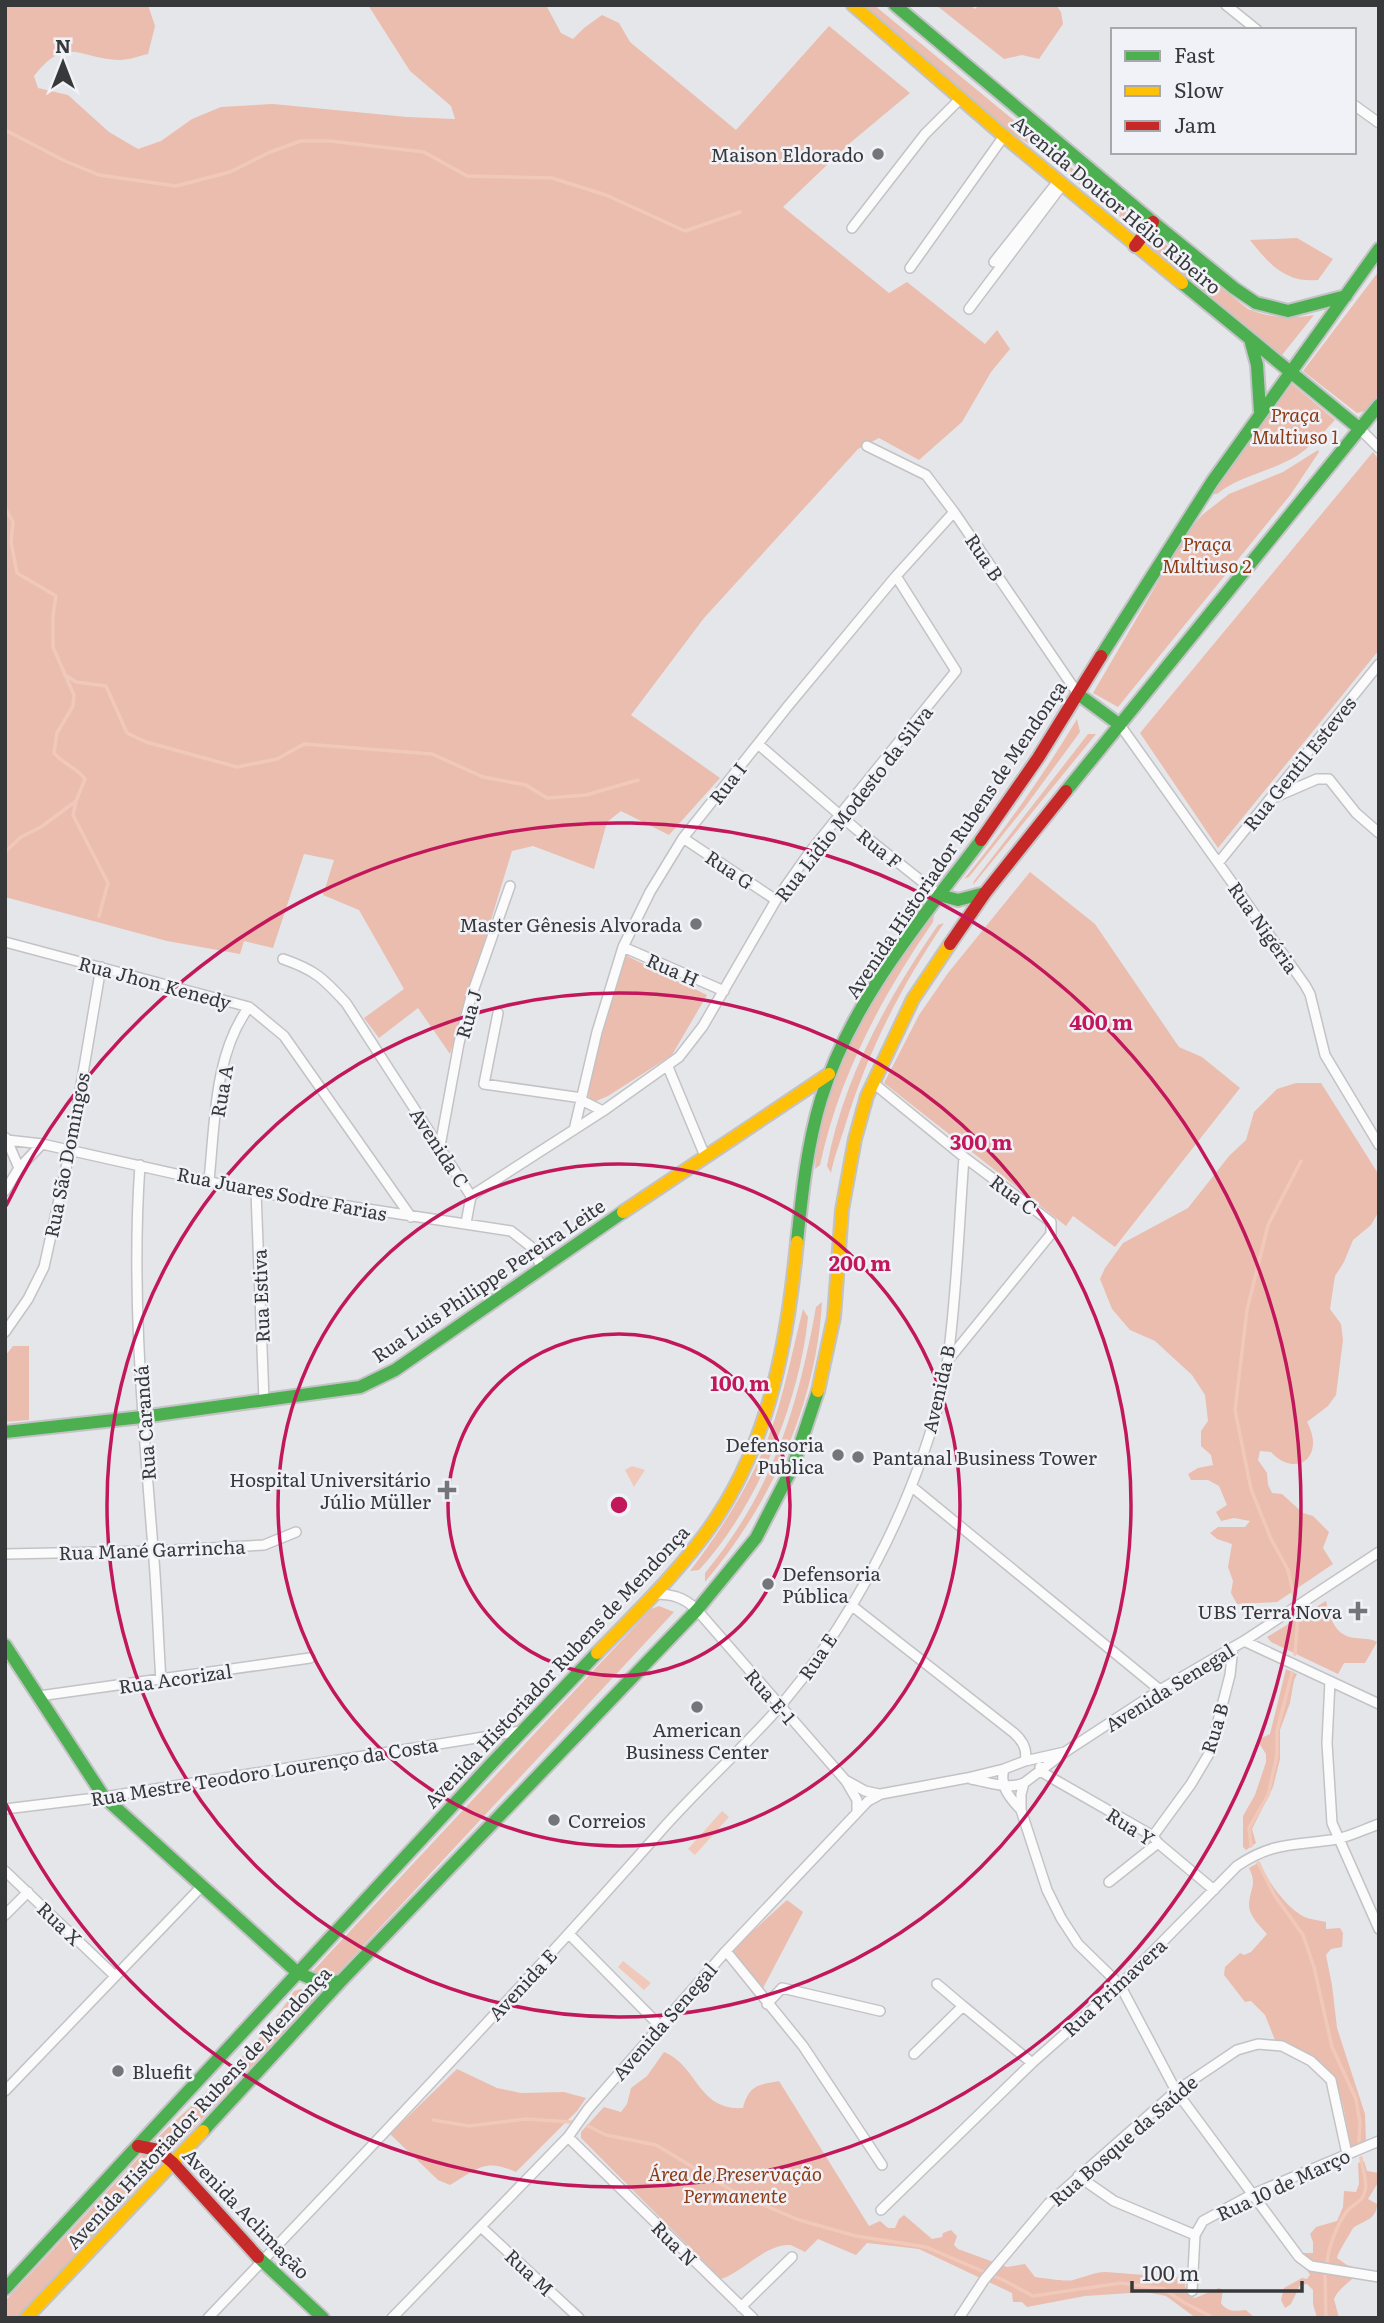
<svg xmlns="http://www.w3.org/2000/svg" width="1384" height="2323" font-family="Literata,serif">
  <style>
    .green { fill: #eabdae }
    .water { fill: #f1c9ba }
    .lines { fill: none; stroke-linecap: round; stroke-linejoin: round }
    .stream { stroke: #f1c9ba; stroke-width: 3.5 }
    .street-casing { stroke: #c3c3c6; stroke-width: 12 }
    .fast-casing { stroke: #c3c3c6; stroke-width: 16 }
    .slow-casing { stroke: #c3c3c6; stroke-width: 16 }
    .jam-casing { stroke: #c3c3c6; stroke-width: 16 }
    .street { stroke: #fbfbfc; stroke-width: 9 }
    .fast { stroke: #4caf50; stroke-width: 12 }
    .slow { stroke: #ffc107; stroke-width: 12 }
    .jam { stroke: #c62828; stroke-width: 12 }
    .ring { fill: none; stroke: #c2185b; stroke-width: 3.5 }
    .poi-dot { fill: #747578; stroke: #f1f2f8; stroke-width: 2.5 }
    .labels { text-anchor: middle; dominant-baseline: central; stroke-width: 5; stroke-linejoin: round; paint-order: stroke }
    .poi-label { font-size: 19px; fill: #37383a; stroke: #f1f2f8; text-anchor: end }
    .street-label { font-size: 19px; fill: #37383a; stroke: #f1f2f8 }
    .park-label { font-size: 19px; font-style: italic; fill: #8d3a15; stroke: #f1f2f8 }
    .centre { fill: #c2185b; stroke: #f1f2f8; stroke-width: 3.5 }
    .ring-label { font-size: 21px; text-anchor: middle; font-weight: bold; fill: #c2185b; stroke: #f1f2f8; stroke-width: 5; stroke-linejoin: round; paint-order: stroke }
  </style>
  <rect width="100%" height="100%" fill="#e5e6ea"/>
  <path class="green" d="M5,5H148L155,26L148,54C139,56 129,60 120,60C79,59 67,34 34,76L38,88L68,95L109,132L138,149L161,141L192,119L221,107L273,104L407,117L455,119L451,106L410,71L368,5H546L561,33L573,39L584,28L602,15L619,23L630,42L736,130L829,26L910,93L850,143L783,207L889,293L907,282L985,344L997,330L1010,349L991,372L962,422L919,460L879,438L858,449L704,618L631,715L720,778L669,835L621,811L607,822L594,869L533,846L512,851L450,1054L418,1008L379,1038L364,1018L404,989L359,910L323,895L334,860L304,854L273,948L244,941L240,954L167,941L5,897Z
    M858,5H874L1141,225L1139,229L1134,228L1034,147L1010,132Z
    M936,5H970L975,9L979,5H1056L1061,12L1063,24L1039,59L1022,55L1004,59Z
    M1149,231L1248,309C1270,318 1290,319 1314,315L1282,355L1268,346L1142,240Z
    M1297,238L1333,259L1318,280C1285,283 1268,263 1250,240Z
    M1379,271V394L1365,411L1357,413L1303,371Z
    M1292,384L1335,420C1319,437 1305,454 1283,463C1260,474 1237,478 1217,494H1211Z
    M1318,450L1319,452L1291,494L1118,707L1093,693L1186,534L1202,515L1229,494L1283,472Z
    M1373,452L1379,460V650L1218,848L1140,733Z
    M1077,719L1080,732L1025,807L969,877L964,879C1006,828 1043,776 1077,719Z
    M1088,734H1096L973,885L974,881Z
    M1030,872L1095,924L1179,1047L1202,1057L1240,1088L1115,1247L1073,1216L1066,1226L884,1083L919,1015L948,973Z
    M934,915L933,922C882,996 839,1076 820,1165L815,1169C820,1080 879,983 934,915Z
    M944,923C901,986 867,1053 845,1126C840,1142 834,1157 831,1173L827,1166C843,1078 888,998 938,925Z
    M625,955L707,995L672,1055L608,1096L594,1102L588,1100L591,1069Z
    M1296,1083H1321L1379,1175V1211L1371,1225L1353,1240L1344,1262L1335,1276L1330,1309L1341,1324L1343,1340L1336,1395L1328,1406L1307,1422C1326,1457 1296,1479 1271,1452L1260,1451L1258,1460L1267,1473L1268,1485L1272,1493L1282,1494L1303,1513L1313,1516L1329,1532L1323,1548L1333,1564L1277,1602L1237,1604L1231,1593L1233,1581L1228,1567L1232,1544L1217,1539L1210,1533L1218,1527H1245L1250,1521L1234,1518L1221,1521L1216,1512L1227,1505L1219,1486L1208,1480H1191L1188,1474L1198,1468L1213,1465L1211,1455L1201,1446V1431L1208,1421L1205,1395L1192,1375L1155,1341L1130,1330L1112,1309L1100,1279L1105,1268L1123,1243L1188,1208L1229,1156L1246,1140L1254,1112L1277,1089Z
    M822,1302C816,1405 771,1504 705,1582V1573C772,1492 798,1408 816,1307Z
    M803,1309L808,1317C800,1400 757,1508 699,1570L690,1571C726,1523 758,1473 776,1415C787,1380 794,1344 803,1309Z
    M13,1346H29V1420L5,1422V1356Z
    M1326,1601C1330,1618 1335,1636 1355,1638C1363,1639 1370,1638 1377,1642L1365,1663H1344L1338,1674L1271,1642L1267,1637Z
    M659,1606L674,1612L334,1977L325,1980L310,1974L651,1609Z
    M1286,1669L1297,1674L1294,1680L1290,1703L1280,1730V1759L1273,1787L1252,1829L1256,1843L1246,1850L1243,1847V1816L1255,1795L1266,1762V1754L1257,1740L1270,1734Z
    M1260,1862C1266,1879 1283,1903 1298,1913C1305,1919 1316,1920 1326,1922V1929L1340,1928L1343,1933L1342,1947L1331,1949L1326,1955L1332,1985L1337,2028L1365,2114L1366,2143L1351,2147C1339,2085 1341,2061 1275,2040L1265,2015L1251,2001L1245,2002L1224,1975L1225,1967L1240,1953L1244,1955L1251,1952L1267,1934C1260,1926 1250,1917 1249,1906C1249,1889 1258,1886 1249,1868Z
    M787,1900L803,1912L762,1990L731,1951Z
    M301,1989L318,1991L319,1994L173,2150L151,2144C201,2095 257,2051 294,1991Z
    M664,2052C698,2066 698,2111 743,2108C749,2085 758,2085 779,2081L869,2226L880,2221L888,2228H895L899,2219L904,2215L932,2239L942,2237L943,2233L951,2230L957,2236L954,2245L958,2249L1007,2267L1025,2264L1035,2277C1044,2278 1066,2282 1073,2280C1085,2277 1094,2272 1106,2272L1183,2278L1186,2280L1185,2286L1189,2296L1195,2298L1219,2288L1223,2290L1221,2303C1228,2313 1236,2311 1246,2310L1255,2318H1196L1166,2296L1146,2292L1085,2296L1027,2307L1022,2302H1013L1012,2293L919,2249L867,2243L856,2255L818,2239L805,2252C801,2250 794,2246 790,2245C767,2243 741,2273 721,2279L581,2138V2132L604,2107L621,2112L627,2104L631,2088L647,2076Z
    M457,2069L497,2088L521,2093L564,2092L586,2098L577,2111L516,2172C484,2158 478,2169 450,2185L438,2180L390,2134Z
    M150,2153L164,2159L18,2318H5V2301L142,2154Z
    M1364,2161L1367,2171L1379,2173V2181L1368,2199L1377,2204C1377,2219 1365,2220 1353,2228C1350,2234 1338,2252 1337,2258L1347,2265L1359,2269C1354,2282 1340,2285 1334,2299L1339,2318H1317L1313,2304V2290L1307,2284L1300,2285L1291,2304L1285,2308L1281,2300L1284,2288L1302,2278L1307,2279L1310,2275L1299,2257L1300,2253H1313V2242L1310,2234L1316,2227L1337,2221L1343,2207L1344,2191L1356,2192L1359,2184L1358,2163Z"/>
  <path class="water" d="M632,1466L645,1470L634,1487L625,1470Z
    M722,1811L729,1817L695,1855L688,1849Z
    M623,1961L651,1983L644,1990L618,1967Z"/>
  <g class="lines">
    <path class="stream" d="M5,130L65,161L99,175L176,186L230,172L270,152L301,141H330L424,152L467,176L552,178L606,195L685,231L740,212
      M5,508L13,522L11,542L17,573L56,596L53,616V647L74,695L73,706L57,733L54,753C63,764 76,767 85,779L76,801L41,827L21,837L5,852
      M64,674L76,682L106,686L127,733L146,742L237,767L277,759L304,744L432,754L483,777L526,785L547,798L586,795L638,780
      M76,802L73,815L108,883L99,916
      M1294,1597L1288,1570L1271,1539L1251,1489L1235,1410L1247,1310L1268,1225L1301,1161
      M1295,1654L1298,1616
      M1251,1846L1249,1828L1268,1795L1277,1755V1731L1292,1673
      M1258,1863L1275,1896L1303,1935L1314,1967L1332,2047L1356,2099L1360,2123L1359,2141
      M433,2120L469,2126L526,2119L571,2122
      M588,2126L606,2135L656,2145L738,2194L799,2220L856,2236L926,2247L1003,2280L1033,2296L1121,2283L1164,2289L1183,2302L1214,2318
      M1327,2262C1329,2245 1337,2225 1347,2211C1353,2204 1363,2202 1365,2191C1368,2182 1362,2168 1361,2158
      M1325,2276L1326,2318"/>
    <defs>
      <path id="street" d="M1226,5L1257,30
        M1354,105L1379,123
        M852,228L925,134L961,98
        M994,262L1059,180
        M910,268L1004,136
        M969,309L1063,184
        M1360,429L1379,448
        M867,446L926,475L954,512L1078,694
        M1120,725L1305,985L1310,994L1325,1055L1379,1145
        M758,744L856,829L939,895
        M1273,798L1317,779H1329L1356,813L1379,833
        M683,838L776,900
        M1219,862L1379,664
        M5,942L249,1007L284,1036L411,1217
        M623,947L724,991
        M283,959C315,970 323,978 346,1003L471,1196
        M498,1013L484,1084L582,1098
        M668,1067L705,1156
        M872,1082L964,1157L1051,1222V1234L949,1359
        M581,1100L603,1111
        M574,1130L597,1032L623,947L650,892L683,838L788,706L896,576L954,512
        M6,1138L19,1168
        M7,1140L42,1144L256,1192L511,1231L530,1246L542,1267
        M440,1146L459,1043L471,997L510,886
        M140,1165C131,1292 143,1420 153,1548C157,1592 158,1636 161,1681
        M209,1180C215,1123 214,1054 249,1007
        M5,1191L19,1168L42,1144
        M256,1192L264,1400
        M471,1196L603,1111L679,1057L703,1026L776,900L809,853L956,671L896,576
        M466,1223L471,1196
        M5,1332L28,1299L44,1267L70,1150L101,967
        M911,1486L1160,1690
        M5,1554L154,1551L264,1545L296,1532
        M654,1594C672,1594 684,1597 697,1610L846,1781L857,1800V1812
        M851,1605L1014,1733C1022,1740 1028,1749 1025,1761
        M1244,1641L1379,1704
        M1330,1681L1327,1743L1332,1823L1379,1929
        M39,1696L310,1658
        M1040,1767L1042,1772L1057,1781L1153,1836L1158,1843L1214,1890
        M1004,1769C999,1786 1010,1798 1021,1810
        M971,1779C989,1782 1007,1790 1024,1783L1065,1752L1160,1690L1244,1641L1379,1552
        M847,1781L865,1791L879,1794
        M1024,1783L1021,1794V1810L1047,1890L1061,1918L1078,1944L1120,1985L1176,2091L1299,2257L1311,2266L1379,2277
        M5,1809L104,1797L521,1731
        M1153,1836L1191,1784L1210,1752L1230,1675L1233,1647
        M5,1871L115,1976
        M1109,1882L1158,1843
        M5,1915L28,1892
        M569,1934L660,2026
        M726,1951L803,2046L882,2165
        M937,1984L963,2006
        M767,2004L782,1988L880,2011
        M914,2054L963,2006L1032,2063
        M5,2091L203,1885
        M568,2137L753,2318
        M1078,2176L1114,2201L1195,2235
        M881,2210L1032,2063L1120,1985L1237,1866C1274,1841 1295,1846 1337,1839C1351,1836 1365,1829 1379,1824
        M481,2227L579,2318
        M1192,2291L1195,2235L1203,2221L1253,2194L1379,2141
        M741,2307L792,2257
        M208,2318C360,2159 512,1999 658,1834C697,1789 743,1749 782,1704C834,1642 880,1564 910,1489C926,1449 942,1400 948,1358C957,1291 959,1224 964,1157
        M392,2318L568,2137L588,2109L726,1951L868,1801L881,1794L967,1778L1004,1769L1025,1761L1065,1752
        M959,2318L984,2280L1049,2203L1176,2091L1237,2050L1258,2044L1282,2046L1311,2061L1331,2080L1347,2154"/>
      <path id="fast" d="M895,5L1153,222L1234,288L1256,303L1288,311L1346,296
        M1182,283L1360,429
        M1250,339L1257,365L1260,411
        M1101,656L1212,482L1379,249
        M1078,694L1120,725
        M1066,791L1379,405
        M939,895L958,900L985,893
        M797,1242C802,1194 807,1145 821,1099C851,1001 921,920 981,840
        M5,1432L142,1417L360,1387L395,1370L623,1212
        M5,1645L104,1797L298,1973L324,1984L341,1981
        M203,2131L341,1981L697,1610L756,1538L793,1466L818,1391
        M258,2257L323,2318
        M5,2289L492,1763L597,1653"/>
      <path id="slow" d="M853,5L1004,136L1182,283
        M623,1212L829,1074
        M818,1391L834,1317L842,1210L855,1139L867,1096L913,999L950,944
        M597,1653C639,1610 684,1567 717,1517C771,1435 788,1337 797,1242
        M26,2318L203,2131"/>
      <path id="jam" d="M1135,246L1153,222
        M981,840L1038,758L1101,656
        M950,944L985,893L1066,791
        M138,2146L158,2150L173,2163L258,2257"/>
    </defs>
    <use href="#street" class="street-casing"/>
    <use href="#fast" class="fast-casing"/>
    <use href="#slow" class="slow-casing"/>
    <use href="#jam" class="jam-casing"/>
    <use href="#street" class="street"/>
    <use href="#fast" class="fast"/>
    <use href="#slow" class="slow"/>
    <use href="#jam" class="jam"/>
  </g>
  <g class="ring">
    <circle cx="619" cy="1505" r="171"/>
    <circle cx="619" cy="1505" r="341"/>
    <circle cx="619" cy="1505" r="512"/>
    <path d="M6 1206A682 682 0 1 1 6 1804"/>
  </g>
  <g class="poi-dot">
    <circle cx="878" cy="154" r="7"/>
    <circle cx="696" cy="924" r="7"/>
    <circle cx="838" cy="1455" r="7"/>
    <circle cx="858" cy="1457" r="7"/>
    <path d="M443.5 1479.5h7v7h7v7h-7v7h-7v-7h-7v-7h7z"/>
    <circle cx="768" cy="1584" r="7"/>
    <path d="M1354.5 1600.5h7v7h7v7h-7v7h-7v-7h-7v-7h7z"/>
    <circle cx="697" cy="1707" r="7"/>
    <circle cx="554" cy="1820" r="7"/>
    <circle cx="118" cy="2071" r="7"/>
  </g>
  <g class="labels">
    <g class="poi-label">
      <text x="864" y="154">Maison Eldorado</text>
      <text x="682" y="924">Master Gênesis Alvorada</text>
      <text x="824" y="1444">Defensoria<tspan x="824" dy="22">Publica</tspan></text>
      <text x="872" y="1457" text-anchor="start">Pantanal Business Tower</text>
      <text x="431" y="1479">Hospital Universitário<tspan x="431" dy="22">Júlio Müller</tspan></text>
      <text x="782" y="1573" text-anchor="start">Defensoria<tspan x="782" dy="22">Pública</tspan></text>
      <text x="1342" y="1611">UBS Terra Nova</text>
      <text x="697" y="1729" text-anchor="middle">American<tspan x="697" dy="22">Business Center</tspan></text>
      <text x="568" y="1820" text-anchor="start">Correios</text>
      <text x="132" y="2071" text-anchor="start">Bluefit</text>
    </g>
    <g class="street-label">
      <text transform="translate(1117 204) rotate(40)">Avenida Doutor Hélio Ribeiro</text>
      <text transform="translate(985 557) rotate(56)">Rua B</text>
      <text transform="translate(1299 763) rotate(-51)">Rua Gentil Esteves</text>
      <text transform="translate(727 783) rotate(-52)">Rua I</text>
      <text transform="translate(853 803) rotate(-52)">Rua Lidio Modesto da Silva</text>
      <text transform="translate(955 839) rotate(-56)">Avenida Historiador Rubens de Mendonça</text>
      <text transform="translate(880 848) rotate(39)">Rua F</text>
      <text transform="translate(730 869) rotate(34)">Rua G</text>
      <text transform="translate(1264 927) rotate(55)">Rua Nigéria</text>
      <text transform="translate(673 969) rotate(24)">Rua H</text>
      <text transform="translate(155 982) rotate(15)">Rua Jhon Kenedy</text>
      <text transform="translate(468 1014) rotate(-74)">Rua J</text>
      <text transform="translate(221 1091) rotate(-80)">Rua A</text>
      <text transform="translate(440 1147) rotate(57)">Avenida C</text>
      <text transform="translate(66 1155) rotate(-79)">Rua São Domingos</text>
      <text transform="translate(282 1193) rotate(11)">Rua Juares Sodre Farias</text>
      <text transform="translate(1014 1194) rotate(37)">Rua C</text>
      <text transform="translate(488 1280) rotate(-34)">Rua Luis Philippe Pereira Leite</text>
      <text transform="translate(260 1296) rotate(-92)">Rua Estiva</text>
      <text transform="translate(938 1389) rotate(-77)">Avenida B</text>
      <text transform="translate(144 1423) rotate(-94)">Rua Carandá</text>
      <text transform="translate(152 1549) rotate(-2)">Rua Mané Garrincha</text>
      <text transform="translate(817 1656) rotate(-56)">Rua E</text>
      <text transform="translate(556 1666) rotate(-47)">Avenida Historiador Rubens de Mendonça</text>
      <text transform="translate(175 1678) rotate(-8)">Rua Acorizal</text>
      <text transform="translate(1169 1687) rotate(-32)">Avenida Senegal</text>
      <text transform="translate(771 1696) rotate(49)">Rua E-1</text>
      <text transform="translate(1214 1728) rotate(-73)">Rua B</text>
      <text transform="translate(264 1771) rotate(-9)">Rua Mestre Teodoro Lourenço da Costa</text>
      <text transform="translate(1131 1826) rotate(33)">Rua Y</text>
      <text transform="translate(60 1923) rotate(44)">Rua X</text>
      <text transform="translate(522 1984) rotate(-47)">Avenida E</text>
      <text transform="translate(1114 1987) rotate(-43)">Rua Primavera</text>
      <text transform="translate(664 2021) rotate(-49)">Avenida Senegal</text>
      <text transform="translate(198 2107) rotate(-47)">Avenida Historiador Rubens de Mendonça</text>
      <text transform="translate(1123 2140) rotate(-41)">Rua Bosque da Saúde</text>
      <text transform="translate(1283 2184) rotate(-25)">Rua 10 de Março</text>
      <text transform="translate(247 2213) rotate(46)">Avenida Aclimação</text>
      <text transform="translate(675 2243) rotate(45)">Rua N</text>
      <text transform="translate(530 2272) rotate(43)">Rua M</text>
    </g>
    <g class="park-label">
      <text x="1295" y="414">Praça<tspan x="1295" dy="22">Multiuso 1</tspan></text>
      <text x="1207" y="543">Praça<tspan x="1207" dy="22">Multiuso 2</tspan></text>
      <text x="735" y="2173">Área de Preservação<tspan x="735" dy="22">Permanente</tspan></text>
    </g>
  </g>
  <circle cx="619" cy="1505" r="10" class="centre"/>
  <g class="ring-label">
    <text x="1101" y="1030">400 m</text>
    <text x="981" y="1150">300 m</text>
    <text x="860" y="1271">200 m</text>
    <text x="740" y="1391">100 m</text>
  </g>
  <rect width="1384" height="2323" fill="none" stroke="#37383a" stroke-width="14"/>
  <rect x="1111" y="28" width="245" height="126" fill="#f1f2f8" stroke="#a7a8ac" stroke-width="2"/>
  <rect x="1125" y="51" width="35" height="10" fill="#4caf50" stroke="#a7a8ac" stroke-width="2"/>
  <text x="1174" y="63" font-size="21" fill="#37383a">Fast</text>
  <rect x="1125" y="86" width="35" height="10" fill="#ffc107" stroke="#a7a8ac" stroke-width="2"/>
  <text x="1174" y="98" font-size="21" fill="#37383a">Slow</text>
  <rect x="1125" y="121" width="35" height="10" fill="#c62828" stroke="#a7a8ac" stroke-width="2"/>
  <text x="1174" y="133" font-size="21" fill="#37383a">Jam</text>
  <g transform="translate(63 63)" stroke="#f1f2f8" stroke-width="5" paint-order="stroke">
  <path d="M0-5L12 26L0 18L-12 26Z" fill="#37383a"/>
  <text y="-10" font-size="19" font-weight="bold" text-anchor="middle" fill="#37383a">N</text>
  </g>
  <path d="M1132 2281v10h170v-10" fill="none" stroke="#37383a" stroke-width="3.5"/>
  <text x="1142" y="2281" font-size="21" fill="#37383a" stroke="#f1f2f8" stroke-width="5" paint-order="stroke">100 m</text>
</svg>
